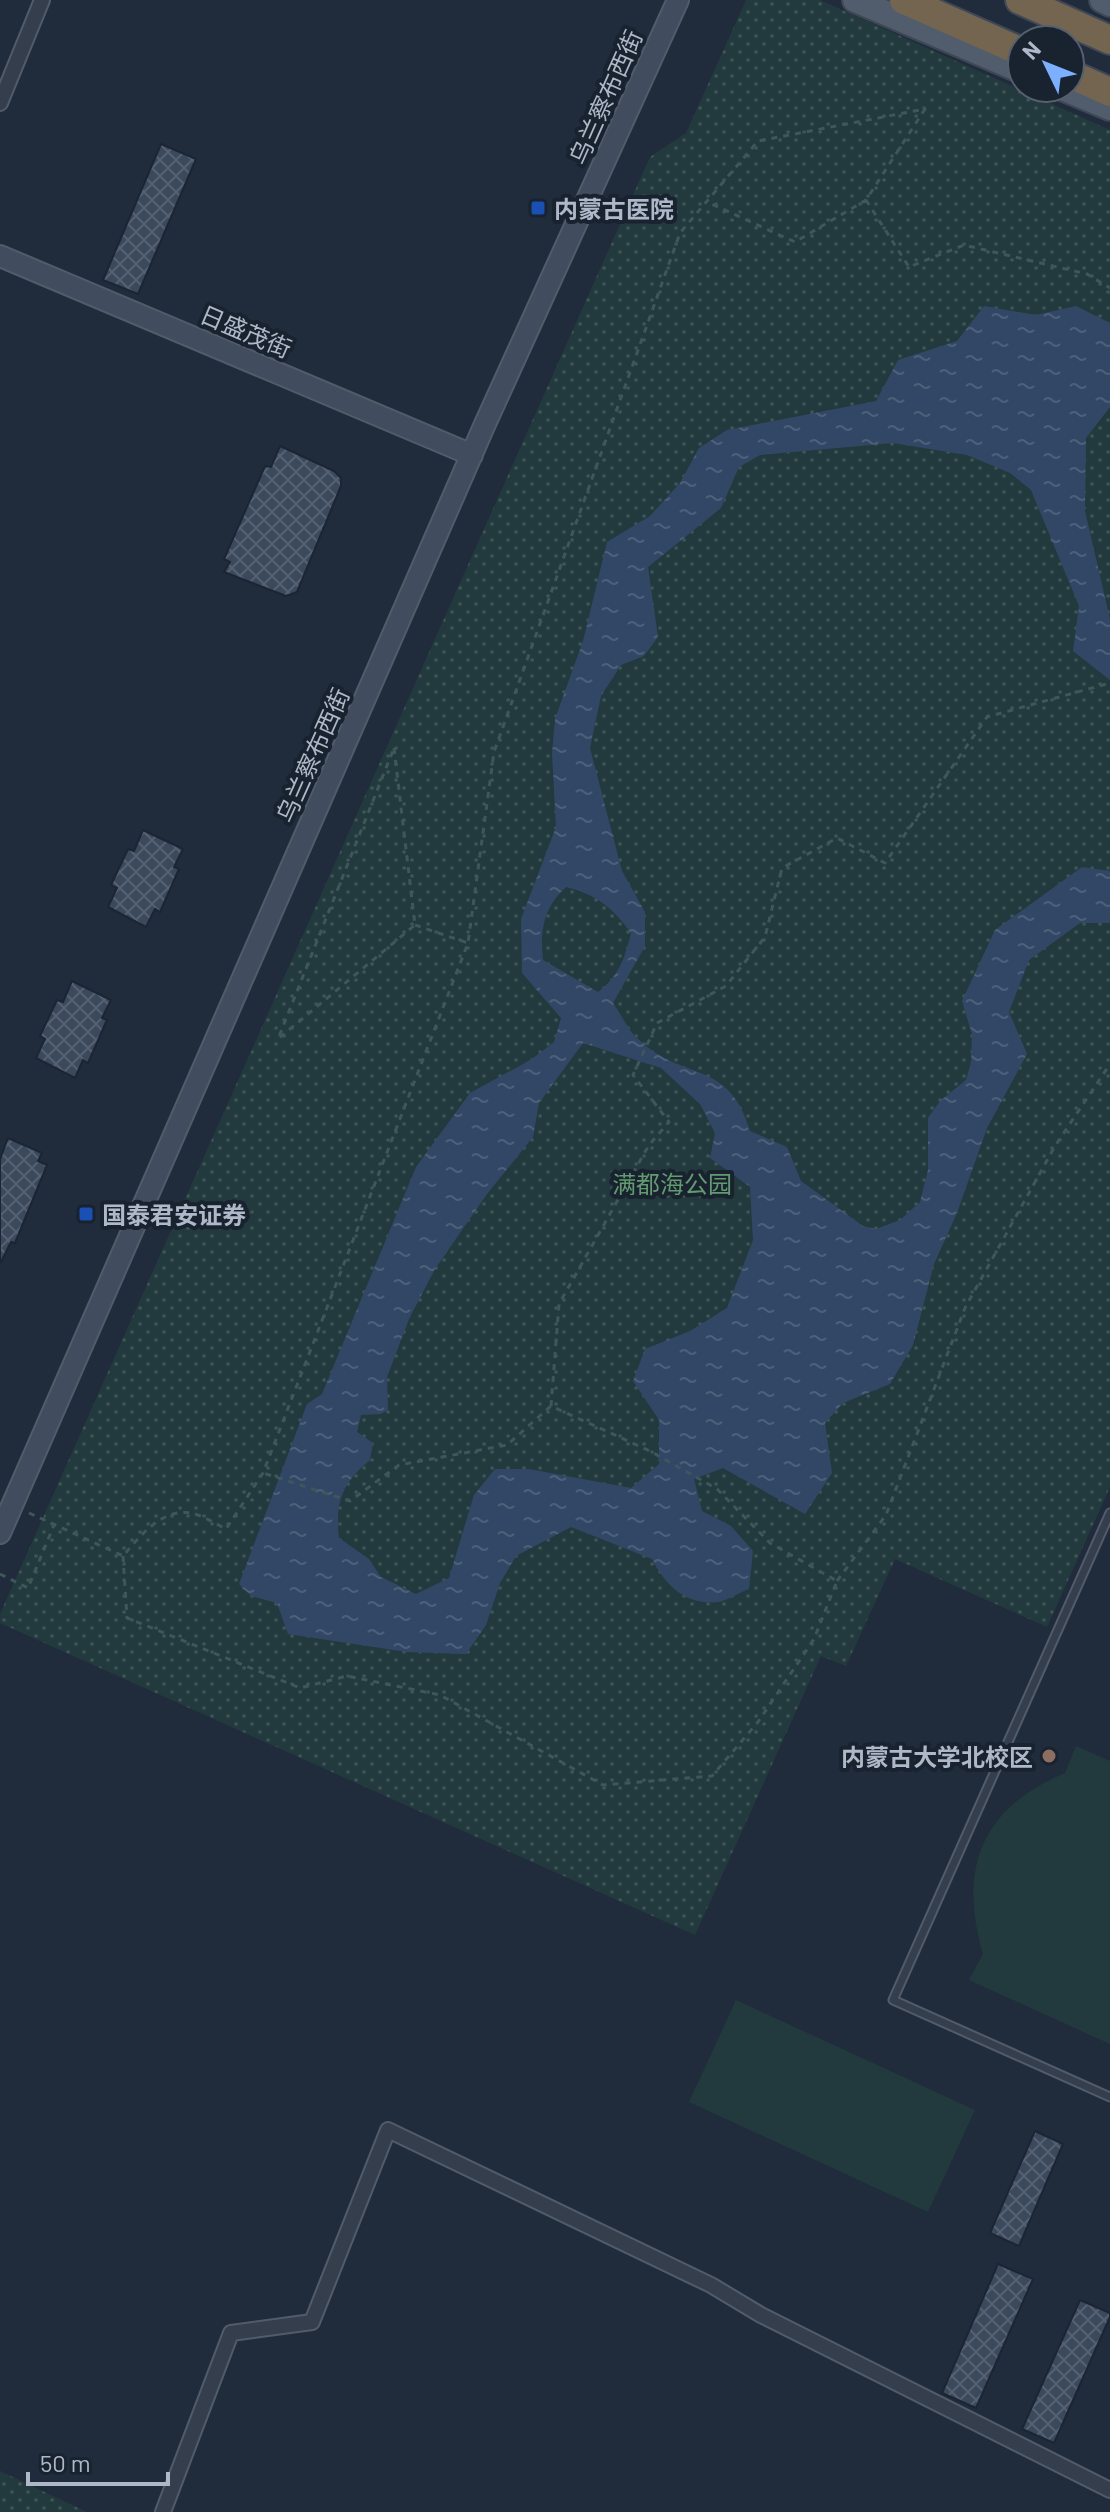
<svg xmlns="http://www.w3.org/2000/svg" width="1110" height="2512" font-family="Barlow,'Noto Sans SC',sans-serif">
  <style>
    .park { fill: url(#park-dots) }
    .pitch { fill: #223a3d }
    .water { fill: url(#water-ripples); fill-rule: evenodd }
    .building { fill: url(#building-cross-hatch); stroke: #1b2533; stroke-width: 2 }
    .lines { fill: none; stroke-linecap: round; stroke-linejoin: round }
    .lane-casing { stroke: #525b6a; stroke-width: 11 }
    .street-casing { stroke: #525b6a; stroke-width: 18 }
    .secondary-casing { stroke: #525b6a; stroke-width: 24 }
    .primary-casing { stroke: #3d4755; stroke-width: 28 }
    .highway-casing { stroke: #3f4857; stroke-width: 32 }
    .path { stroke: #3f575a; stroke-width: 3; stroke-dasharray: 6 6; stroke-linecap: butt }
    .lane { stroke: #343e4c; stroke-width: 7 }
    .street { stroke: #343e4c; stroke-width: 14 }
    .secondary { stroke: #414d5f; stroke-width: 20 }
    .primary { stroke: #515d6c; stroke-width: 24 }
    .highway { stroke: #736550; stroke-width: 28 }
    .transit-dot { fill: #1a4fb4; stroke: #192330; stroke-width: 3 }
    .education-dot { fill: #8d6e63; stroke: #192330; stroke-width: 3 }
    .labels { text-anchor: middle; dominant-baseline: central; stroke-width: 8; stroke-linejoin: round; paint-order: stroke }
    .street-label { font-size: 24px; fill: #afb8c8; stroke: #192330 }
    .poi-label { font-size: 24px; font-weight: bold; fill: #afb8c8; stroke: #192330; text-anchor: start }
    .park-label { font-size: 24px; fill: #639b70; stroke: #192330 }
  </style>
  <defs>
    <pattern id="park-dots" width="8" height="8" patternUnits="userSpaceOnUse" patternTransform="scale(2)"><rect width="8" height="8" fill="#223a3d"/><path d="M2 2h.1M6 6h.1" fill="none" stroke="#405458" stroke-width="1.8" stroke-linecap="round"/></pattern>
    <pattern id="water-ripples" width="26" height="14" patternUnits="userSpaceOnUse" patternTransform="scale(2)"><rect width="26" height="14" fill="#324765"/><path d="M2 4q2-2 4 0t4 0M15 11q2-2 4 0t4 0" fill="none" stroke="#4d5f7a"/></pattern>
    <pattern id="building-cross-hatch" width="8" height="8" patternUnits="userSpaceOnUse" patternTransform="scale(2)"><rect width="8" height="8" fill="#3b495c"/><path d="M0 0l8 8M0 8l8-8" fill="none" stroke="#556172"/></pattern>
  </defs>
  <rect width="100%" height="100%" fill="#202c3c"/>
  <path class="park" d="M746,0H820L1110,130V1487L1047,1627L895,1559L846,1666L821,1656L695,1935L0,1623V1614L650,157L686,133Z
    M0,2471L87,2512H0Z"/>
  <path class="pitch" d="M1076,1746L1110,1761V2044L969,1980L983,1954C958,1869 981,1808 1065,1773Z
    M736,2000L975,2110L928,2212L689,2102Z"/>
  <path class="water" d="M984,306L1036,315L1076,306L1110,323V407L1086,438L1085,511L1110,619V680L1073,651L1079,606L1031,490L1010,473L967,455L893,443L760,455L739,467L721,508L648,567L658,637L644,656L621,665L601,696L590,748L622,871L645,912V946L613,1003C621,1014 628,1030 638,1039C682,1082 729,1058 750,1131L787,1147L801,1181L863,1226L876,1229L900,1220L920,1202L928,1170V1118L940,1101L966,1080L971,1062L972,1034L962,1001L995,930L1082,867L1110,871V923H1080L1029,960L1009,1012L1027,1054L987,1128L957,1213L934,1264L913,1345L890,1384L843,1403L825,1423L832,1473L805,1514L723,1468L694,1479L702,1511L731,1526L753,1551L749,1589C740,1592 728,1600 719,1602C686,1606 665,1585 652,1559L571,1527L516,1556L500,1583L486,1625L466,1654L407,1652L288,1634L277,1603L251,1596L239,1584L307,1404L322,1394L416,1167L470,1093L532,1059L554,1042L561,1018L522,973L521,919L556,827L552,753L555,719L583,641L607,542L650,516L680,483L699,448L727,430L876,401L898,360L957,341ZM566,887C596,894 613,908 631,933C625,958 619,976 598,992L543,960C540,931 543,908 566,887ZM583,1043L661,1068L700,1104L715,1133L710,1158L750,1187L753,1240L727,1308L690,1331L645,1349L633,1381L659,1420V1464L631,1488L529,1469H495L474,1495L449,1578L416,1594L381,1577L369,1559L339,1538C335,1502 342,1483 370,1460L373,1443L357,1432L361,1415L381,1414L388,1410L387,1377L409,1319L435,1269L487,1194L533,1137L539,1103Z"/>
  <path class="building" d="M161,144L196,159L138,294L103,280Z
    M280,446L334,471L341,478V486L297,592L286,596L224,572L230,562L224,559L265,466L271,467Z
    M143,830L183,849L174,867L179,869L160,912L155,909L146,927L108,907L117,888L111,885L128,849L134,851Z
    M72,981L111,1000L102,1018L107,1020L88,1063L83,1060L75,1078L36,1058L45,1039L40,1036L57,1000L63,1002Z
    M8,1138L42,1153L38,1161L47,1165L15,1243L11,1242L0,1264V1159Z
    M1035,2131L1063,2144L1019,2246L990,2233Z
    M998,2264L1033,2279L976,2408L942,2393Z
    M1080,2300L1110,2313V2317L1054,2443L1022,2429Z"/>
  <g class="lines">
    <defs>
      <path id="lane" d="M1110,1513L893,2000L1110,2097"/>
      <path id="street" d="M0,103L42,0
        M163,2512L231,2333L312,2322L388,2130L711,2285L761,2315L1110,2490"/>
      <path id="secondary" d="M0,256L472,455
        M0,1533L485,424L678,0"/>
      <path id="primary" d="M855,0L1022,71
        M1102,0L1110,4
        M1062,88L1110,108"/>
      <path id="highway" d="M904,0L1022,52
        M1020,0L1110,40
        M1070,74L1110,92"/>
    </defs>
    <use href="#lane" class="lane-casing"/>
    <use href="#street" class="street-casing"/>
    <use href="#secondary" class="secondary-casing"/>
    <use href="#primary" class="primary-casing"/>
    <use href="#highway" class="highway-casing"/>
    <path class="path" d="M866,200L909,267L964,245L1087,274L1110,288
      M394,748L415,925L278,1039Z
      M415,925L468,943
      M551,1406L559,1304L649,1145L669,1122L633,1075L657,1023L726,986L765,937L782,868L837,838L885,863L987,717L1110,683
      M29,1513L123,1556C139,1537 162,1508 191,1513C202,1515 216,1524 226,1529L263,1473L468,943L494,752L680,233L758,141L925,109L866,200L795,242L707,202
      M123,1556L127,1618L300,1688L347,1676L440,1695L603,1785L712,1776L758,1722L814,1639L837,1581L770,1543L717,1489L650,1451L551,1406L507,1445L399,1465L350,1501L263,1473
      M0,1574L28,1588L54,1525
      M837,1581L886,1515L965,1308L1055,1146L1110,1064"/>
    <use href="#lane" class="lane"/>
    <use href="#street" class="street"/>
    <use href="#secondary" class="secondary"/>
    <use href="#primary" class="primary"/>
    <use href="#highway" class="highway"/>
  </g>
  <g class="transit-dot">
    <rect x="530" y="200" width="16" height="16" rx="4"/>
    <rect x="78" y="1206" width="16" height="16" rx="4"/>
  </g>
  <circle class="education-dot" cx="1049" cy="1756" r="8"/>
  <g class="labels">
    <g class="street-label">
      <text transform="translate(605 97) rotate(-66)">乌兰察布西街</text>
      <text transform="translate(246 331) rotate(23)">日盛茂街</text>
      <text transform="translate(312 755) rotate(-66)">乌兰察布西街</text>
    </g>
    <g class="poi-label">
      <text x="554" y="208">内蒙古医院</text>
      <text x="102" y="1214">国泰君安证券</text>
      <text x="1033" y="1756" text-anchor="end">内蒙古大学北校区</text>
    </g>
    <g class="park-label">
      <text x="672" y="1183">满都海公园</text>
    </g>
  </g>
  <g transform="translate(1046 64) rotate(313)"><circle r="38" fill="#192330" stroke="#555f6d" stroke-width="2"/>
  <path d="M0-6L14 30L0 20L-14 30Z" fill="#7dafff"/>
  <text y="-12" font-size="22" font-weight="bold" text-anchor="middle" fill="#afb8c8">N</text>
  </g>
  <path d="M28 2472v12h140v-12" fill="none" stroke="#afb8c8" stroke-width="4"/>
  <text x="40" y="2472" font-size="24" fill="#afb8c8" stroke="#192330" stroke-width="6" paint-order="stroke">50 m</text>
</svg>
